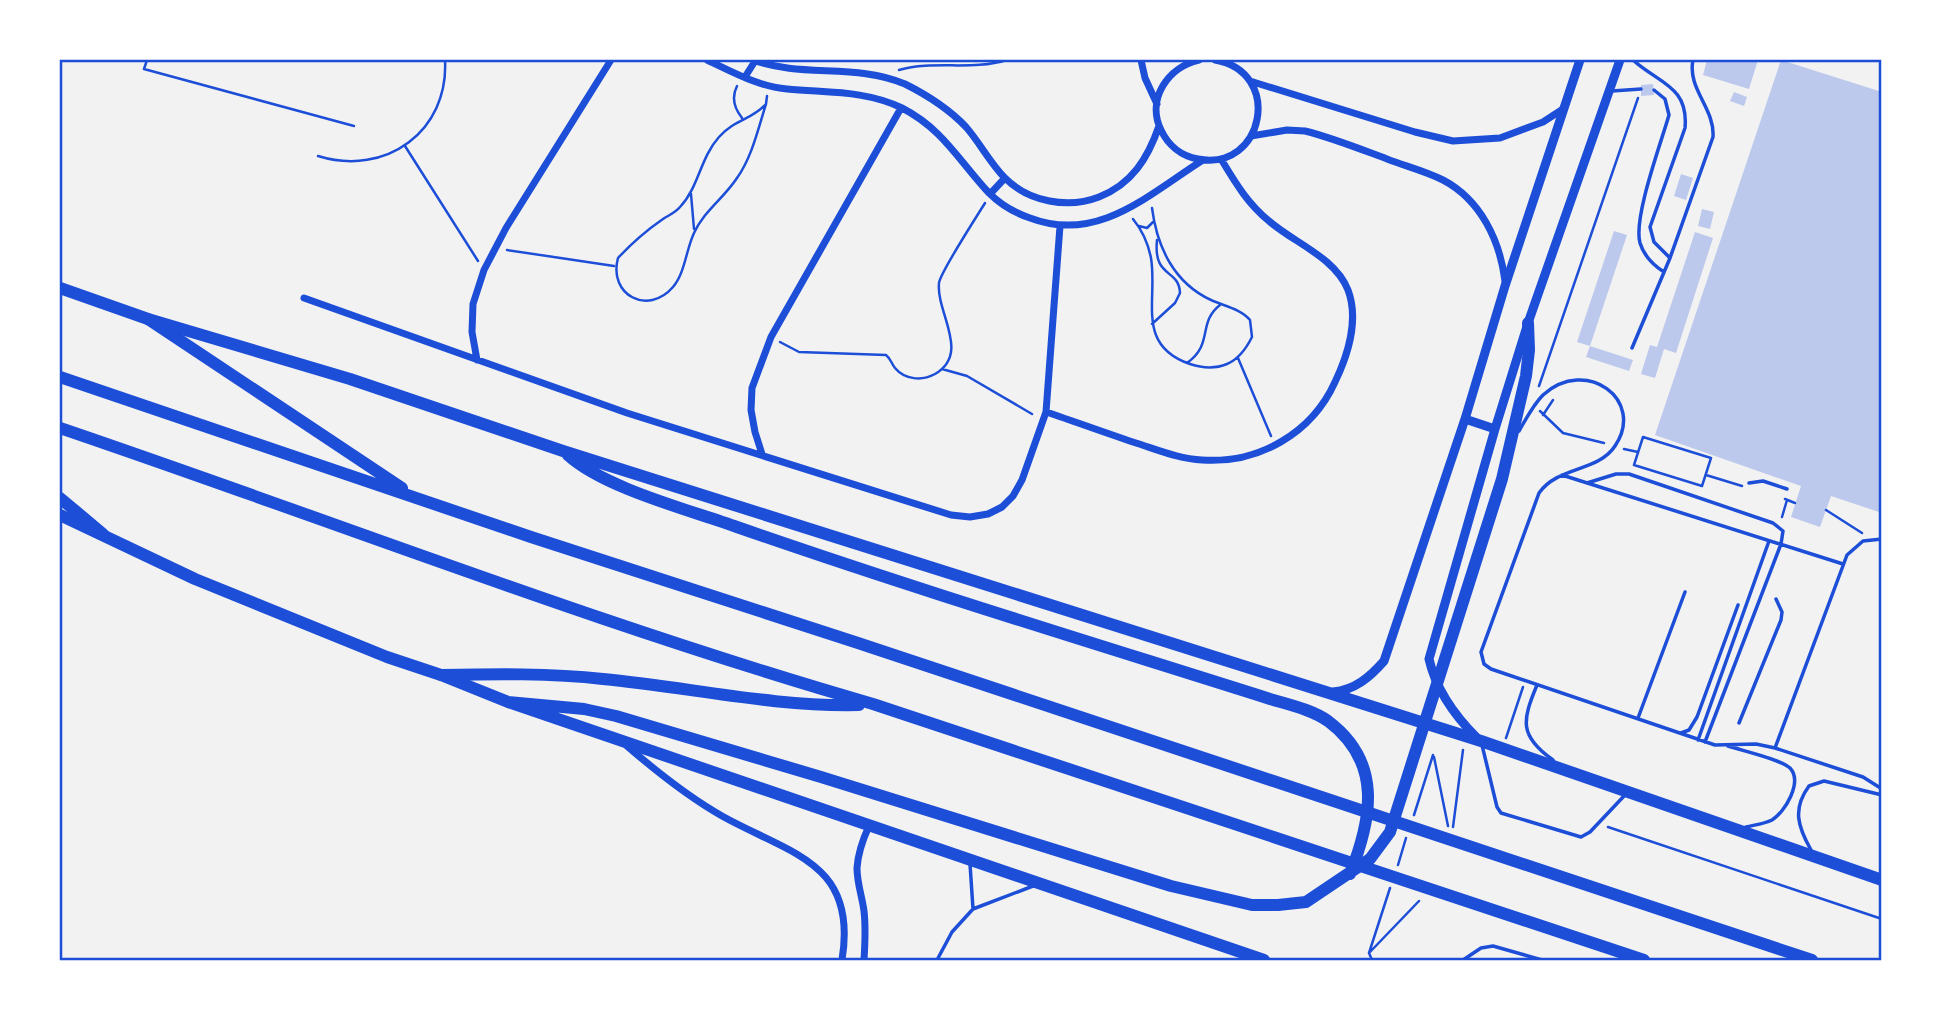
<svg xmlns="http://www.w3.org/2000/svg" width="1941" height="1020" font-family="'PT Sans',sans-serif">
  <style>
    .building { fill: #bdc9ec }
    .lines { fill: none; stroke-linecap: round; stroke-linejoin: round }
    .path { stroke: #1d4ed8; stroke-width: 2.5 }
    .service { stroke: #1d4ed8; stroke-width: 3.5 }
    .minor { stroke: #1d4ed8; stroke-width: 7 }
    .tertiary { stroke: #1d4ed8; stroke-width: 9 }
    .primary { stroke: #1d4ed8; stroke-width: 12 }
    .trunk { stroke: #1d4ed8; stroke-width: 12 }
    .neatline { fill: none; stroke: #1d4ed8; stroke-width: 2.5 }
  </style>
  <rect width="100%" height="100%" fill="#f2f2f2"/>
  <path class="building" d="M1707,60H1758L1749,89L1703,75Z
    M1781,60L1882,92V513L1831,496L1820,527L1791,517L1801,486L1655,435Z
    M1653,84L1654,95L1641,96V85Z
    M1734,92L1747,97L1744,106L1730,101Z
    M1681,174L1693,178L1686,200L1674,196Z
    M1702,209L1714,212L1710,229L1698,226Z
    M1614,231L1627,235L1590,346L1577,342Z
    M1695,232L1713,238L1676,353L1664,349L1655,378L1641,374L1650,345L1657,347Z
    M1590,346L1633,360L1629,371L1586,357Z"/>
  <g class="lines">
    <path class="path" d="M147,60L144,69L354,126
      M899,70C934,60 972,71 1007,60
      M737,86C731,98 734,108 742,118
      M766,104C752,120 735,119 719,137C700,158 699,187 680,207C675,213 669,215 663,219C647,230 631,244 618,258C608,295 648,316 673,287C685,273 686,250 694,233C704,211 724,198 737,178C752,157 758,129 766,104L767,96
      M405,146L478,261
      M318,156C386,177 449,131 445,60
      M691,194L694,229
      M1133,219C1142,230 1148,243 1151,258C1158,300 1135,345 1190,364C1202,368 1215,369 1227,364C1239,359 1246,349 1252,337L1250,320C1241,309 1224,306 1211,300C1174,283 1157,247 1152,208
      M1139,226L1147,228L1153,222
      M507,250L614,266
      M1152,324L1175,303L1180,293C1179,268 1153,279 1157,240
      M780,342L799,352L886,355C891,359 891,363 895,368C905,380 922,381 935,374C971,353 936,313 939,283C940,273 977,216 985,203
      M1238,358L1271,436
      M1187,363C1214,344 1197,323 1220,305
      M942,369L967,376L1032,414
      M1539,386L1638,98
      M1540,411L1563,433L1604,443
      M1543,415L1553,400
      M1643,437L1711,458L1702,486L1634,465Z
      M1624,449L1638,452
      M1706,475L1742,486
      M1785,499L1795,503
      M1826,510L1862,533
      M1782,517L1787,500
      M1506,738L1523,687
      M1434,757L1448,826
      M1414,815L1433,755
      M1453,827L1463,750
      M1608,827L1882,919
      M1398,865L1406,838
      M1369,953L1390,888
      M1372,960L1369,953L1419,901"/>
    <path class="service" d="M1633,60C1658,83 1689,86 1685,128L1650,227L1654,242L1670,258
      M1654,90L1665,99L1669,115C1661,143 1633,218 1640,243C1644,256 1653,265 1664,272
      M1612,91L1641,89
      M1632,348L1670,258L1713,137C1715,108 1687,89 1693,60
      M1519,431C1526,419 1533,405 1543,395C1586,356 1646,400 1615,446C1598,472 1558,466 1539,493L1481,652L1484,664L1491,669L1715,745L1756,744L1775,748L1863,777L1882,789
      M1562,475L1843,564
      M1587,483L1616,474H1629L1773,523L1783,531L1781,544L1705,742
      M1749,483L1763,481L1787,489
      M1537,685C1522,721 1519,736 1553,760
      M1638,718L1685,592
      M1739,723L1781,620L1782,612L1776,599
      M1681,733L1689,730L1697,717L1738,605
      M1698,740L1769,541
      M1482,745L1497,807L1501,813L1581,837L1590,832L1625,795
      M1728,746C1743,751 1780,759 1790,768C1803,782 1785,812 1772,820C1764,824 1754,825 1746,827
      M1775,748L1847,555L1863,541L1882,539
      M1811,850C1798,827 1792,809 1809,786L1824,781L1882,795
      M970,864L973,909
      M937,960L952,932L973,909L1033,886
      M1463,960L1481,948L1493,946L1542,960"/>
    <path class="minor" d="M707,60C731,71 759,87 787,89C826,93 865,90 902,108C943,129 959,161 989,193C1000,204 1015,213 1030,218C1098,244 1149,194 1203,160
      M753,60C802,78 856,63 905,84C927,95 949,109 966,127C980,143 990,163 1005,178C1029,202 1068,209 1099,197C1132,184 1148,158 1159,126
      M1141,60L1145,78L1157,104
      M1199,60C1168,67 1146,99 1161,130C1168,145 1181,156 1198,159C1264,172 1284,72 1215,60
      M745,77L755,61
      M1250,81L1415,132L1453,141L1500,138L1543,122L1563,109
      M1251,136L1287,130L1305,131C1333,138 1360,149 1387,159C1405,166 1425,171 1443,180C1481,200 1500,241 1505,281
      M990,194L1005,178
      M304,298L627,413L951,515L970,517L988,514L1002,507L1013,496L1022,480L1046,412L1060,226
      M477,360L472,332L473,304L484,270L506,228L611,60
      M1046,412C1076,422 1106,433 1136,443C1158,450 1180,459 1202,460C1259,464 1312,433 1335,382C1348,355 1359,319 1348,290C1335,257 1294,243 1269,221C1247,203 1235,182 1221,159
      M762,454L755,432L751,410L752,388L771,337L901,108
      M627,746C657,772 687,796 722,816C790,854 858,862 842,960
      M864,960C865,944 866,928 864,911C862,896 857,883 857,868C858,853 863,839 869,826"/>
    <path class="tertiary" d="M1465,419L1495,429
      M1333,692C1355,690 1370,677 1384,661L1465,419L1505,286L1580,60
      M1477,738C1454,715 1436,690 1429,659L1495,429L1528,323L1620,60"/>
    <path class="primary" d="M60,288L148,319L350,379L563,451L1481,741L1882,880
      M568,455C604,488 690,510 737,527C912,588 1090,642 1267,698C1286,704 1311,709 1328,721C1383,762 1372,819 1350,874
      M60,515L195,579L387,657L441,675L508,702L1264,960
      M508,702L584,709L616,716L821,777L1171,886L1252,905H1278L1306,902L1370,859L1390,832L1502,479L1526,376L1529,350L1528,323"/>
    <path class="trunk" d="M148,319L402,488
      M60,377L531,537L858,643L1812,960
      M60,428C331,520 598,625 873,704L1644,960
      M60,498L103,534
      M441,675C495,674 549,673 603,679C688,687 773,707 859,705"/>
  </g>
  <rect width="1941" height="1020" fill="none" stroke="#ffffff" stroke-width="122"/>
  <rect x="61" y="61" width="1819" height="898" class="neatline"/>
</svg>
